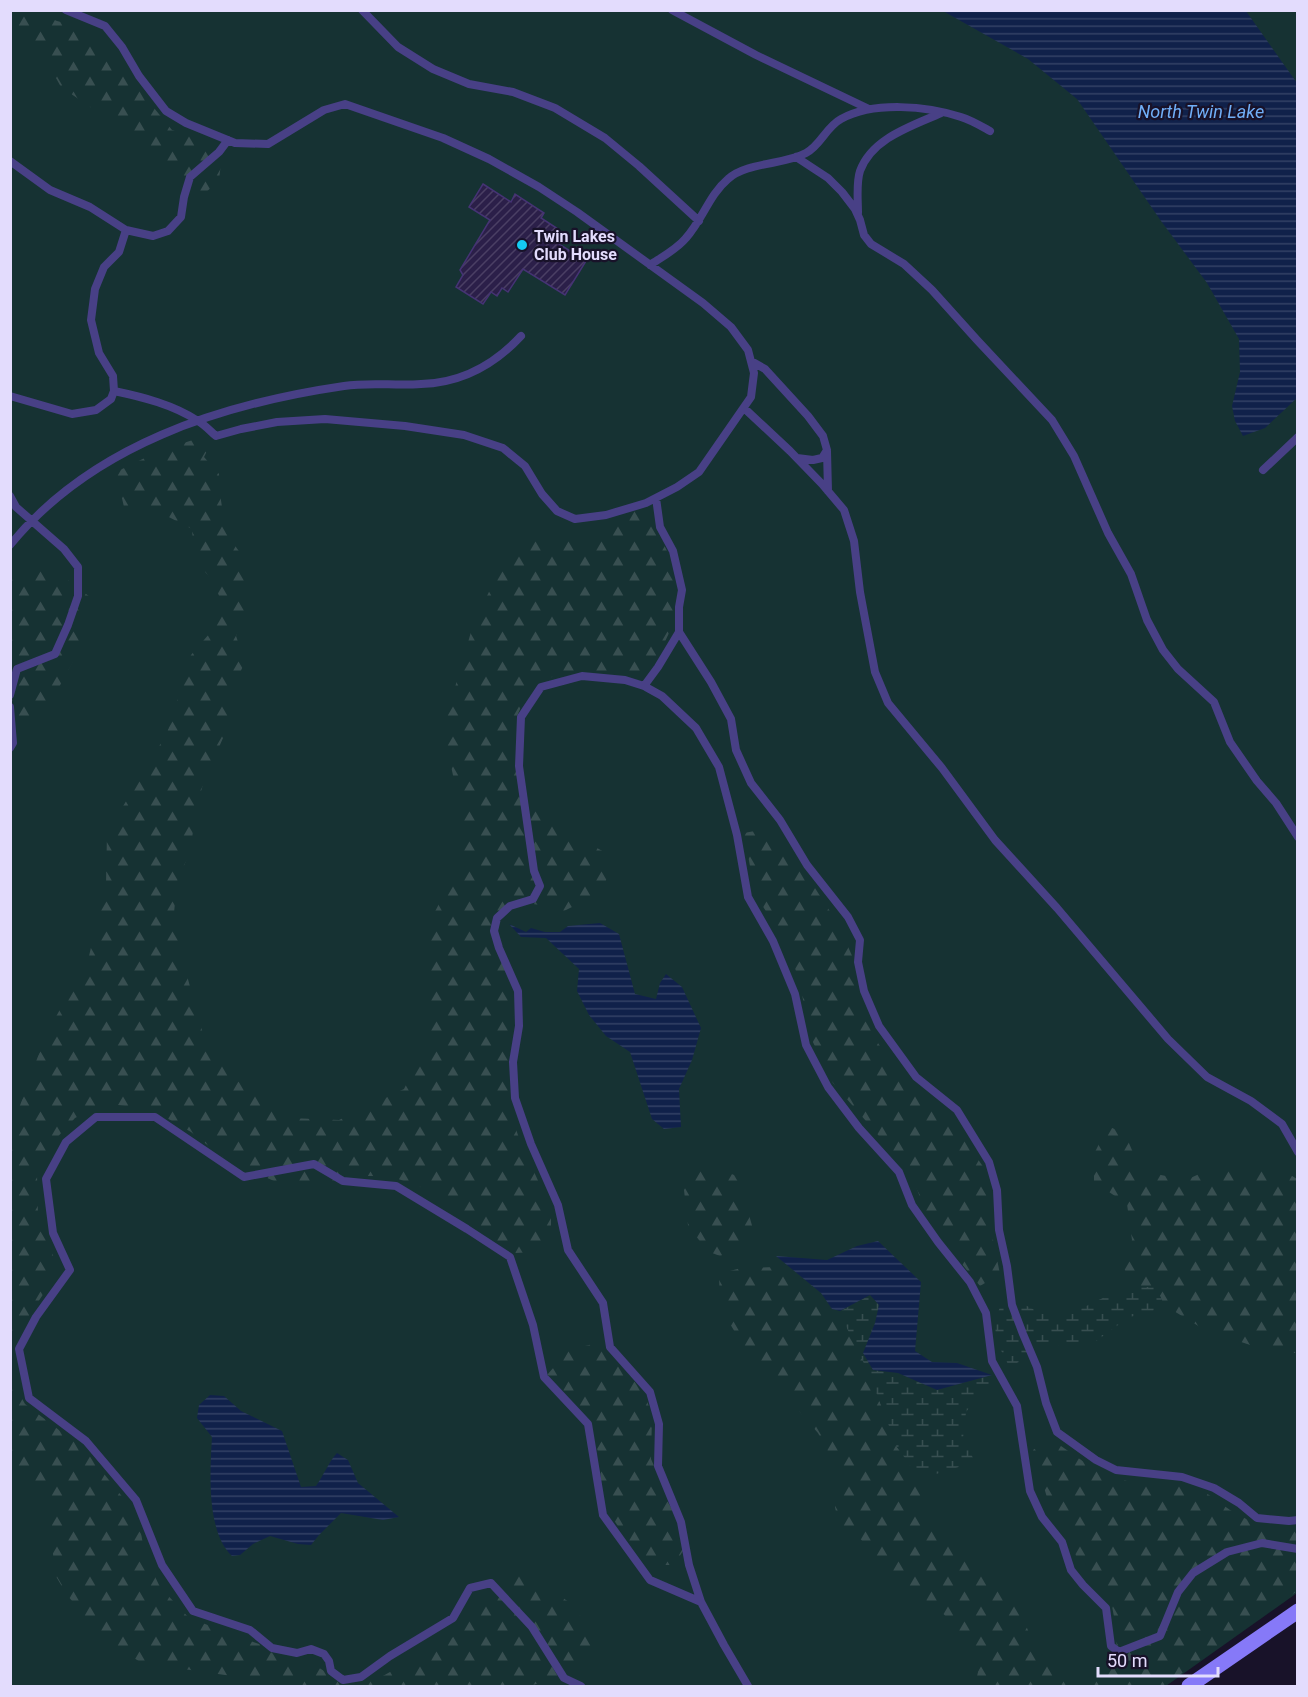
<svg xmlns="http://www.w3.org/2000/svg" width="1308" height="1697" font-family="Roboto,sans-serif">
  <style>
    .green { fill: #163233 }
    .forest { fill: url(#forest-firs) }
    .wetland { fill: url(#wetland-marsh) }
    .water { fill: url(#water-rules) }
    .building { fill: url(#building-hatch); stroke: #453374; stroke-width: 1.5 }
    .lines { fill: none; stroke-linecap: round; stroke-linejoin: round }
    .lane { stroke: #484086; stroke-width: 8 }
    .secondary { stroke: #8679f8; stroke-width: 15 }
    .poi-dot { fill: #14caf2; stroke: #181229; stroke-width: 2 }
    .labels { text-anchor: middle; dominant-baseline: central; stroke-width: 4.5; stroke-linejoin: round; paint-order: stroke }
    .poi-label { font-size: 16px; font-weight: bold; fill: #e3dcfd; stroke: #181229; text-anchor: start }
    .water-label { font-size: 18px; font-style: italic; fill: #70aef7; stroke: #181229 }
  </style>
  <defs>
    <pattern id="forest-firs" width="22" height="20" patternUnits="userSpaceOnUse" patternTransform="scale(1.5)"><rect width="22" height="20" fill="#163233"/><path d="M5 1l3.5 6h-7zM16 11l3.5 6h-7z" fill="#384f51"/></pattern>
    <pattern id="wetland-marsh" width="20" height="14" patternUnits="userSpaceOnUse" patternTransform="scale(1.5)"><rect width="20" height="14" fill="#163233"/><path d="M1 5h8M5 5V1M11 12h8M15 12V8" fill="none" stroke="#384f51"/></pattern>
    <pattern id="water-rules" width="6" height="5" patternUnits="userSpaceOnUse" patternTransform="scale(1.5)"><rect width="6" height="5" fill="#10214a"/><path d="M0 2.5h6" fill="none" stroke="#334165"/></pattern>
    <pattern id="building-hatch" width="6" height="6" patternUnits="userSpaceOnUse" patternTransform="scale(1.5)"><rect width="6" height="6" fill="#2b1f49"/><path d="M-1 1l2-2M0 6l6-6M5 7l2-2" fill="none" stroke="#4a3f64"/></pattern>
  </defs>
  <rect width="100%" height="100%" fill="#181229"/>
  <path class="green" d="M11,11H1297V1593L1166,1686H11Z"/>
  <path class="forest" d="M10,11H34L57,21L84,28L114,53L145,97L172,130L202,140L222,154L219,180L201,197L184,188L162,156L61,87L41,51L11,34Z
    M199,438L212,441L204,457L219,474L220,494L226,533L253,571L245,610L236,636L245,662L235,683L223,738L204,781L195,812L191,849L177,882L174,913L183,961L203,1034L235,1079L290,1118L339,1120L404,1089L428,1041L425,964L430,921L459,866V803L443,729L473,625L500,569L517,546L545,536L578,539L606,532L635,509L651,508L657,531L670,557L676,576L679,594L676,618L654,665L632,675L596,672L563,673L541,681L525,698L513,725V766L534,804L561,827L604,852L611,870L600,893L562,912L540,905L512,901L496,916L492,937L510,981L514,1000V1026L508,1066V1106L520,1141L540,1185L551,1217V1237L533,1252L516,1253L474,1227L426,1189L390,1176H358L312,1185L274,1181L225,1159L191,1132L153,1110L104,1103L75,1118L52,1143L37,1175L38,1216L54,1258V1278L30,1314L13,1344L11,1373V1130L45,1037L89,956L106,884L107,833L167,733L191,655L216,626L224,608L213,581L194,559L192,529L161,513L124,507L116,472L159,451Z
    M46,566L64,577L90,597L82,623L80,648L57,691L11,747V574L15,569Z
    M766,829L788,846L838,924L853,958L856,999L876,1040L909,1090L944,1114L968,1145L984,1168L991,1198V1230L1000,1274L980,1286L952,1252L926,1213L911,1173L833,1083L808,1032L801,987L788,946L755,894L744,833Z
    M1108,1126L1125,1134L1141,1171L1186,1180L1219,1165L1281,1169L1297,1179V1353H1274L1205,1330L1164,1305L1156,1287H1135L1123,1267L1132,1240L1127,1204L1094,1182V1154Z
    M718,1168L734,1175L741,1187L755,1236L745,1248L720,1256L707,1251L688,1225L684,1190L697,1169Z
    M775,1267L790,1268L821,1293L832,1309L843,1320L870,1376L897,1447L920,1479L921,1508L975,1560L994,1576L1010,1598L1027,1628L1036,1650L1051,1670L1080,1684L1117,1664L1116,1627L1111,1601L1079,1565L1069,1535L1051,1511L1033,1450L1047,1441L1061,1446L1097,1471L1130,1482L1166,1483L1202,1490L1230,1510L1257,1525L1286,1528L1297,1527V1591L1164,1686H975L979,1667L962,1634L937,1607L894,1581L859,1537L839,1526L835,1507L841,1476L818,1433L786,1396L754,1364L720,1307L719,1274L741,1268Z
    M593,1344L603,1346L616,1364L643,1390L652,1415L651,1459L688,1543L674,1565H652L626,1538L603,1504L599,1455L586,1412L547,1375L569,1350Z
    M10,1377L25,1404L85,1450L124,1499L141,1533L145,1556L160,1587L189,1618L259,1644L287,1663L316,1666L344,1683L381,1677L462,1632L494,1573L535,1578L573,1605L597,1641L579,1670L530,1686H301L142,1663L106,1641L67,1595L54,1573L51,1514L32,1481L11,1479Z"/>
  <path class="wetland" d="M1135,1287H1156L1164,1305L1149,1313L1129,1317L1092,1344L1069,1347L1040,1342L1024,1360L1009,1366C998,1344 990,1333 1000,1307C1024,1296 1031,1313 1050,1315C1074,1316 1087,1304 1108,1296C1117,1293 1126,1290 1135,1287Z
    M870,1295L880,1305L875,1323L873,1370L898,1373L937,1390L992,1375L997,1384L979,1395L966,1412L963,1438L975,1462L920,1479L897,1447L870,1376L843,1320L832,1309L841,1311Z"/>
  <path class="water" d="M943,11H1246L1297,83V398L1265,428L1243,436L1235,421L1232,406L1240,372L1239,339L1207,283L1161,221L1077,99L1028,59Z
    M600,923L619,934L635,994L656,999L660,983L666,974L682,987L701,1028L692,1060L679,1089L681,1127L664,1129L652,1119L630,1052L606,1036L589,1015L577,991L579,969L546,938L521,937L509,924L526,932L531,928L545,932H560L568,926Z
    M878,1241L921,1282L915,1351L932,1362L957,1363L992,1375L937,1390L898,1373L873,1370L863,1353L875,1323L879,1305L870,1295L840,1311L832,1309L821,1293L776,1256L827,1260L857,1246Z
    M210,1395L224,1396L241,1411L282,1431L301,1487L316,1486C324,1475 328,1463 337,1453L348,1460L358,1483L399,1517L383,1520L341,1513L319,1535L311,1545L298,1544L270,1536L253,1544L240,1555L232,1556C206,1532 210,1471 212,1437L197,1418L199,1405Z"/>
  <path class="building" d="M483,184L511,202L515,194L544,213L541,218L558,229L551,239L586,261L565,295L523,269L508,292L502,288L497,296L491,292L483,304L456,287L463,275L460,270L490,220L469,207Z"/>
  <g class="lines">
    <path class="lane" d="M66,10L105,26L122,47L139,76L166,111L186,123L235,143L268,144L324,110L345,104L443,138L489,159L539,187L577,212L703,303L731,327L748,350L754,373L751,397L699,472L677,487L646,503L606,515L575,519L557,511L542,494L525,466L503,448L464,435L405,426L325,419L277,422L241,429L216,436C210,431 205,425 198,421C174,405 143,397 114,391
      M362,10L398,47L433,69L469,84L513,92L555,108L605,138L639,166L699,221
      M672,10L756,55L869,109
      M796,157L828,178L842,192L855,209L860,220L864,235L871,244L904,264L932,290L977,340L1052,420L1074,456L1108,533L1131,574L1147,620L1163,650L1178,669L1214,702L1230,742L1257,781L1276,803L1298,837
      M10,161L50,190L90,207L126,230L119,252L104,267L95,289L91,320L99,353L113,376L114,391L111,399L96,410L72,414L10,396
      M858,213C858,200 856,183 860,171C872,138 912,126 941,113
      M126,230L153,236L168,231L181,217L184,197L190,177L219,152L228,140
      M650,265C662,257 677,249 686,238C703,219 709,195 728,179C747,162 784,165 806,153C821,145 826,127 841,119C874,101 927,106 961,117C971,120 981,126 990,131
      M751,361L765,369L808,416L823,436L827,450L822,458L813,460L797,458
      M744,408L790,451L822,484L844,510L854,541L860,592L875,672L888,703L942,768L995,840L1057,908L1168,1039L1207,1077L1251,1101L1282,1124L1298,1152
      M827,451L828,491
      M1263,470L1298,437
      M10,496L16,507L64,549L78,567V596L68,625L55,654L17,669L10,695
      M656,498L660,527L673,551L682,590L679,607V632L711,682L731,719L736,750L751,783L780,820L807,865L848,917L860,940L858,962L864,991L879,1026L916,1077L957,1110L989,1162L997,1190L999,1230L1007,1266L1012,1305L1023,1334L1037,1367L1046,1403L1057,1432L1096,1460L1116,1470L1182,1477L1214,1488L1239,1503L1257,1518L1289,1521L1298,1520
      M10,545C92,445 221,404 344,386C369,382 396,386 421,384C461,383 494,365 521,336
      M644,686L658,667L679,632
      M10,707L13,743L10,748
      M701,1602L724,1645L748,1686
      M581,1686L564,1678L532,1627L491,1583L470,1588L453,1618L390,1656L361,1677L343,1680L331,1671L329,1661L324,1654L311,1649L297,1653L272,1648L250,1630L193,1611L162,1565L136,1500L86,1441L29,1398L19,1349L36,1317L70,1270L53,1233L46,1179L66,1142L96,1117H155L244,1177L314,1164L343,1181L396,1186L467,1229L510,1257L533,1325L544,1377L588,1424L603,1515L650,1580L701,1602L689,1565L681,1522L658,1466L659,1424L650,1392L610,1347L603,1303L568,1250L558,1205L531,1144L515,1098L513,1062L519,1026L518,991L499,948L494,931L497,918L510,906L533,899L540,886L534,871L519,766L521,717L541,687L582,676L625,680L644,686L662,696L696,728L719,767L737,835L748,897L773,941L795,994L806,1045L828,1087L859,1128L899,1172L912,1205L938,1242L970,1282L986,1313L992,1361L1017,1406L1030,1491L1042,1517L1062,1542L1071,1570L1083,1585L1106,1608L1111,1646L1119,1652L1160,1636L1178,1592L1193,1573L1227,1552L1262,1543L1298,1549"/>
    <path class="secondary" d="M1189,1686L1298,1611"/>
  </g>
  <circle class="poi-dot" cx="522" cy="245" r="6"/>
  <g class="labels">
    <g class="poi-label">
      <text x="534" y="236">Twin Lakes<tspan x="534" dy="18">Club House</tspan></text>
    </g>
    <g class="water-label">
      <text x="1201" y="111">North Twin Lake</text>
    </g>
  </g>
  <rect width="1308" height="1697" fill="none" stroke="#e3dcfd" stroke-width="24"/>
  <path d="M1098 1667v9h120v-9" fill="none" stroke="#e3dcfd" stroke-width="3"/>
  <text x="1107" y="1667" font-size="18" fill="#e3dcfd" stroke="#181229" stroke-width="4.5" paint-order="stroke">50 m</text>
</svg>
